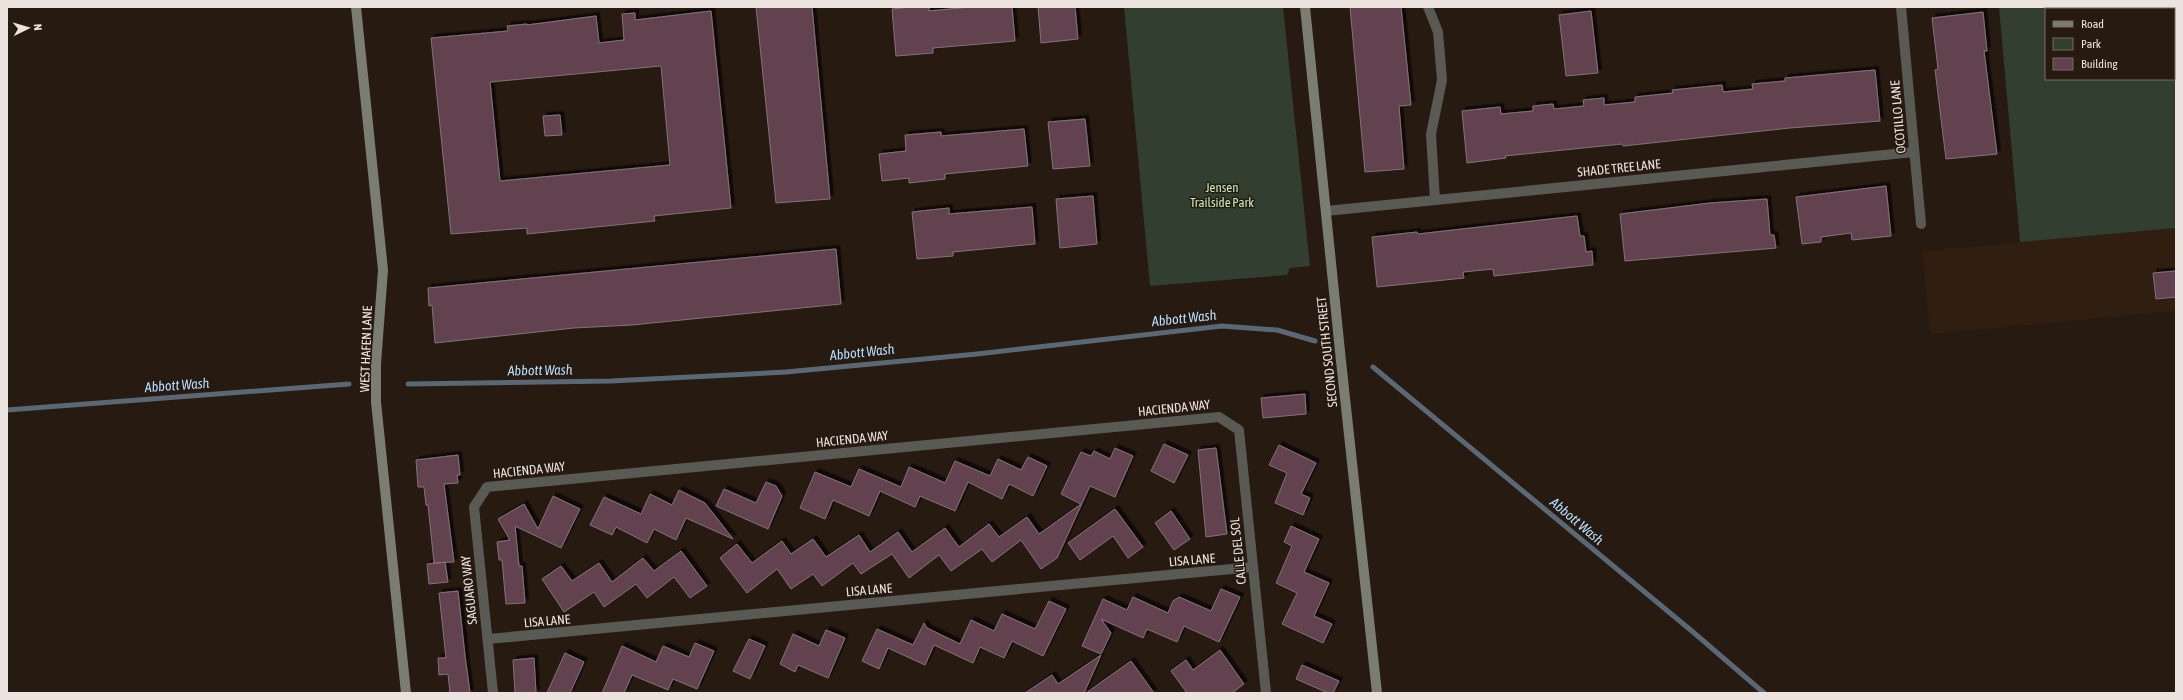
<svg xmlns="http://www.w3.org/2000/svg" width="2183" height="700" font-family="'Asap Condensed',sans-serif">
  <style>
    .built { fill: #301e11 }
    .green { fill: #323e2f; fill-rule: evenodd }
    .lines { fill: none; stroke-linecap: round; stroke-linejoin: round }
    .stream { stroke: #5a6875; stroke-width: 5 }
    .building { fill: #62424f; stroke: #857279; fill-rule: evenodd; filter: url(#shadow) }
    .street { stroke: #585a53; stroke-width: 10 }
    .secondary { stroke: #797d72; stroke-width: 10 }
    .labels { text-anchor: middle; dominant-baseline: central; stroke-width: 3; stroke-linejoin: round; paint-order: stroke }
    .street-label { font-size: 13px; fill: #ede3de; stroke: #261a11 }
    .park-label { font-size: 13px; fill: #c4ebbb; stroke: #261a11 }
    .water-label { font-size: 14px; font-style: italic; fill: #b5dcfd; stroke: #261a11 }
  </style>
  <defs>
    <filter id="shadow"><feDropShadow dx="3.5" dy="-3.5" stdDeviation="0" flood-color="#0009"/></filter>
  </defs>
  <rect width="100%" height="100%" fill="#261a11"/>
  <path class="built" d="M2176,228V311L1930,334L1922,251Z"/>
  <path class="green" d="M1124,7H1283L1310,266L1290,268L1287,275L1150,286Z
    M1999,7H2176V228L2020,242ZM2046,9H2174V79H2046Z"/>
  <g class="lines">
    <path class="stream" d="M1373,367L1693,632L1764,693
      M408,384L611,381L786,372L977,354L1222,326L1277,330L1315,341
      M7,410L349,384"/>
  </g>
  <path class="building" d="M756,7H812L830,199L776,203Z
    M911,7H929V11L971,7H1012L1015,41L933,48V53L896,56L892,9Z
    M1038,7H1075L1078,39L1041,43Z
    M1350,7H1401L1411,105L1399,106L1404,169L1365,172Z
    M711,11L731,208L654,216L655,221L527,234V228L451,234L431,38L508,31L507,26L527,24V25L596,16L599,43L624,40L622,14L635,13V20ZM661,66L670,165L500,181L490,82Z
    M1591,11L1598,73L1566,76L1559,15Z
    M1983,12L1987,51H1984L1997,154L1946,159L1935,70L1938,69L1932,18Z
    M1875,70L1880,121L1790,128L1623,146L1622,144L1505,156L1506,158L1467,163L1462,111L1500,107L1501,114L1533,111V106L1553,104L1554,109L1584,106L1583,100L1604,98V105L1635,102V97L1673,93L1672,90L1722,85L1723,92L1753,89L1752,84L1785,81V78Z
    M560,115L562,135L545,136L543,116Z
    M1085,119L1090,166L1053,169L1048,122Z
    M1024,129L1028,166L945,174V179L909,183V178L882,181L879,154L906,151L905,135L941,132V136Z
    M1886,186L1891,236L1852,240L1851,233L1821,237V242L1802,244L1796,197Z
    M1093,196L1097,244L1060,248L1056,199Z
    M1767,199L1770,235H1774L1776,248L1625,261L1620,214L1710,203Z
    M1032,207L1035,244L953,252V256L917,259L912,212L949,208V214Z
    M1577,216L1580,236H1584L1586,252L1592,251L1593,265L1494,276L1493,269L1463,272L1464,278L1377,287L1372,237L1417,232L1418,234Z
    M836,249L841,304L632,325L574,328L435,343L432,305L429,306L428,288Z
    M2176,271V297L2156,299L2153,273Z
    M1305,394L1306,414L1263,418L1261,398Z
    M1164,444L1188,455L1174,483L1151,471Z
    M1279,445L1316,463L1301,494L1310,498L1303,515L1275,503L1287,473L1269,465Z
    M1115,448L1133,456L1115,497L1090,486L1057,558L1041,569L1021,540L992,562L982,549L951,571L939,555L909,578L892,554L861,574L853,563L822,586L813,574L791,589L777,569L747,593L720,558L737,544L752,563L782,541L791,554L813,539L826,557L859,535L870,552L898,532L912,552L945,528L959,547L989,524L999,537L1027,517L1039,534L1081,504L1061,494L1081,452L1091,456L1094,451L1110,459Z
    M1216,448L1227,534L1206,537L1198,450Z
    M458,455L460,475H457L458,483L444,484L454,562L434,563L428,505H426L424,487H418L416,460Z
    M1028,457L1047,466L1033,496L1009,484L1002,499L968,482L955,511L920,496L915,507L880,491L869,516L833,500L825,519L800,508L815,472L851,487L859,469L901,487L909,467L945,483L955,461L990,476L998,459L1021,470Z
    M766,482L776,486L782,496L768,529L716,506L724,489L756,503Z
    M679,490L705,503L733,539L686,518L676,540L654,529L647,543L616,527L612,535L590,525L604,497L641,514L650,494L672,505Z
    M553,496L580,509L561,548L515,526L519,566H522L525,603L506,604L502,560H499L497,542L510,540L498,519L524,504L538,529Z
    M1115,509L1143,547L1128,558L1113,536L1080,560L1068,543Z
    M1171,511L1190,539L1174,550L1155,523Z
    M1291,526L1319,539L1304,572L1329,583L1314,616L1332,624L1323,643L1282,624L1297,593L1276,583L1292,546L1284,542Z
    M681,551L707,586L690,598L674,577L647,598L636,584L604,607L594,592L564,612L542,579L561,566L572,581L599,563L612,582L643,558L654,571Z
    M445,562L448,582L429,584L427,564Z
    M1221,589L1240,597L1219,642L1184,626L1177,642L1147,629L1143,638L1101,619L1111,633L1101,654L1082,646L1103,599L1127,610L1133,597L1168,613L1173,601L1179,597L1211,611Z
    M458,591L465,656L470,693H450L448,674L439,675L438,658H446L439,593Z
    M1049,601L1066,609L1043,656L1012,641L1004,658L980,647L973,663L934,645L925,665L888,648L879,669L862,661L877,629L913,645L924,623L927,628L960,644L971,620L994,631L1002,614L1035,629Z
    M826,630L845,638L828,678L798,665L795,672L780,664L793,634L819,646Z
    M749,639L765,646L750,679L733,671Z
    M695,643L714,651L697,689L673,679L668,690L632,675L624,693H602L622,646L656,662L663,646L689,657Z
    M1220,650L1244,684L1232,693H1187L1171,671L1186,660L1193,670Z
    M565,653L584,662L570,693H547Z
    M1101,655L1084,693H1025L1052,675L1058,684Z
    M534,658L536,693H515L513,660Z
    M1131,661L1154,693H1086Z
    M1302,665L1339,681L1333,693H1328L1296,679Z"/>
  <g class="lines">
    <path class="street" d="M1428,7L1438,32L1442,80L1431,134L1435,200
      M1901,7L1921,224
      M1326,211L1914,152
      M488,639L1253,567
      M493,693L474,507L487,487L1219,417L1239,430L1266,693"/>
    <path class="secondary" d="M356,7L383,270L376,364V402L406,693
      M1305,7L1341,361L1377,693"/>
  </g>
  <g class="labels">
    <g class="street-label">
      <text transform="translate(1898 117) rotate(-95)">OCOTILLO LANE</text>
      <text transform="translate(1619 168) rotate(-6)">SHADE TREE LANE</text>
      <text transform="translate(366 349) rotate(-88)">WEST HAFEN LANE</text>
      <text transform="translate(1327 352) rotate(-96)">SECOND SOUTH STREET</text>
      <text transform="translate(1174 408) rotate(-6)">HACIENDA WAY</text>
      <text transform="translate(852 439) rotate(-6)">HACIENDA WAY</text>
      <text transform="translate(529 470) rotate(-6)">HACIENDA WAY</text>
      <text transform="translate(1238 551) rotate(-96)">CALLE DEL SOL</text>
      <text transform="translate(1192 560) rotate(-5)">LISA LANE</text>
      <text transform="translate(469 590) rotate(-96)">SAGUARO WAY</text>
      <text transform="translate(869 590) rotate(-5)">LISA LANE</text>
      <text transform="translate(547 621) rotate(-5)">LISA LANE</text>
    </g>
    <g class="park-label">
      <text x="1222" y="187">Jensen<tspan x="1222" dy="15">Trailside Park</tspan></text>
    </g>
    <g class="water-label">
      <text transform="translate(1184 318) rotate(-6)">Abbott Wash</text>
      <text transform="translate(862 352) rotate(-6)">Abbott Wash</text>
      <text transform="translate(540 370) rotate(-1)">Abbott Wash</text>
      <text transform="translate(177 385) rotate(-4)">Abbott Wash</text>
      <text transform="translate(1577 521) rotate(40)">Abbott Wash</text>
    </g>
  </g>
  <rect width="2183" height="700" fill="none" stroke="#ede3de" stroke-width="16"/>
  <rect x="2045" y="8" width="130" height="72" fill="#261a11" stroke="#766a63"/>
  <rect x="2053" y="21" width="20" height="6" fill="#797d72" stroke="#766a63"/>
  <text x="2081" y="28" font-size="12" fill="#ede3de">Road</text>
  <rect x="2053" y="38" width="20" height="12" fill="#323e2f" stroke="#766a63"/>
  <text x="2081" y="48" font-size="12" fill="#ede3de">Park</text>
  <rect x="2053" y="58" width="20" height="12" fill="#62424f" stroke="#766a63"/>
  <text x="2081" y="68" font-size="12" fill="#ede3de">Building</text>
  <g transform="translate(28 28) rotate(85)" stroke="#261a11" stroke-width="3" paint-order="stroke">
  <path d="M0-3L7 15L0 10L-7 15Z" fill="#ede3de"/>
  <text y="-6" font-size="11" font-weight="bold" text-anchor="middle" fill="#ede3de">N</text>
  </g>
</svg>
